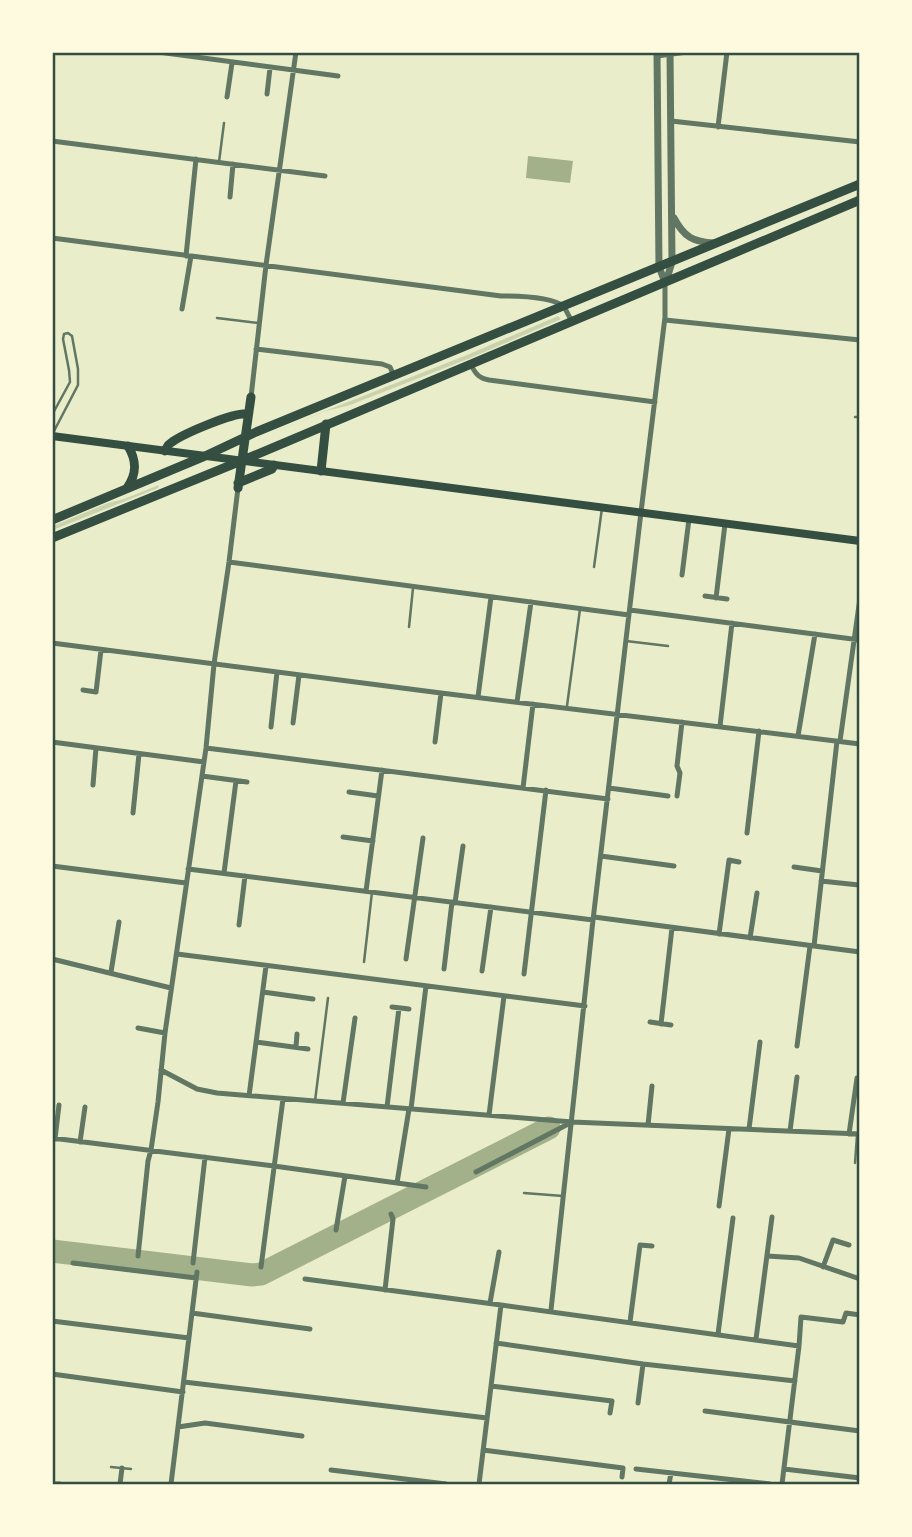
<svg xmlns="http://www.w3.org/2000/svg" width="912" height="1537" font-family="'PT Sans',sans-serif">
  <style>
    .green { fill: #cad2ad }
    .water { fill: #a3b18a }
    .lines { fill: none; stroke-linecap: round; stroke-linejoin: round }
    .river { stroke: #a3b18a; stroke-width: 23 }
    .service { stroke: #617663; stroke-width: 2.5 }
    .minor { stroke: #617663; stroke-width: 5 }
    .tertiary { stroke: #617663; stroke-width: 7 }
    .secondary { stroke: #344e41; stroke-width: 8 }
    .trunk { stroke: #344e41; stroke-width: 9 }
    .neatline { fill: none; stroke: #344e41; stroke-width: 2.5 }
  </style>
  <rect width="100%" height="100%" fill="#e9edc9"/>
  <path class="green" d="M558,316L561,319L559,320L468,359L350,405L326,411L270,434L325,411L467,355Z
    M159,485L158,488L53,530V526L108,503L124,499Z"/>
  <path class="water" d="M528,156L573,161L570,183L526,178Z"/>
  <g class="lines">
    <path class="river" d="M52,1251L252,1275L261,1274L549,1128"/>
    <path class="service" d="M219,162L224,123
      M217,318L259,323
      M52,415L70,382L69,370L63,339L64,334L68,333L72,336L78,369V385L53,433
      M855,417H860
      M594,567L602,508
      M409,627L413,588
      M626,641L668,646
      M567,706L580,609
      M364,962L372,892
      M315,1101L328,998
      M855,1163L857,1135
      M524,1193L563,1196
      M111,1467L131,1469"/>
    <path class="minor" d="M158,52L338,76
      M657,56L687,52
      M267,94L270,68
      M227,97L232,63
      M671,121L860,142
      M718,127L727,52
      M52,141L325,176
      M230,197L233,164
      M52,238L501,296C516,296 550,296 563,306C566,309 569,317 572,321
      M186,256L196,159
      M182,309L191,256
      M665,320L860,340
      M256,349L382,364L390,367L394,376
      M470,363C475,373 478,378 489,380L655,402
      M251,397L266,265L296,52
      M229,562L629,615
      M682,575L689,519
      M705,596L727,599
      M716,598L725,524
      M630,610L860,640
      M52,643L441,693L860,744
      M83,690L96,692L101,650
      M478,697L491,597
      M517,702L531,602
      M293,723L299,675
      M720,726L732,623
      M271,727L277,672
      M798,736L815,634
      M840,741L860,598
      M52,742L204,762
      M435,742L441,693
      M206,748L608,799
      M202,776L247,782
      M93,785L96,748
      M523,788L533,704
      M609,788L668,796
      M349,792L378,796
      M677,796L680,773L677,766L682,722
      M133,813L139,754
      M747,833L759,731
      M343,837L373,841
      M601,856L674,866
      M52,866L186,883
      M794,867L822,871
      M188,869L593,920
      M224,873L236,781
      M821,881L859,885
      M366,891L382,770
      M455,903L463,846
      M594,917L860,952
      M239,925L245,876
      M719,934L729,860L739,862
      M750,938L757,893
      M814,946L837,741
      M177,954L585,1006
      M52,959L171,988
      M406,959L423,838
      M444,969L452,902
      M482,971L491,907
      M111,972L119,922
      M524,974L546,790
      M263,992L313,999
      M392,1007L409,1009
      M650,1022L671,1025
      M661,1024L672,928
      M138,1028L165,1033
      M256,1042L308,1049
      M797,1046L810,946
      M296,1047L297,1034
      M161,1070L197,1089L217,1093L572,1122L860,1134
      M249,1096L266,966
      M343,1103L355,1018
      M387,1107L399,1008
      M411,1109L426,986
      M489,1115L504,996
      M648,1125L652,1086
      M749,1129L760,1042
      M790,1131L797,1077
      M849,1134L857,1078
      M52,1138L274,1166L426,1187
      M55,1139L59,1105
      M80,1142L85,1107
      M476,1172L572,1122
      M397,1183L409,1109
      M719,1206L729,1129
      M336,1230L345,1176
      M138,1256L148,1161L151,1150L158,1102L165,1033L206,748L214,664L229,562L238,488
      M767,1256L799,1258L860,1279
      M73,1263L196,1278
      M193,1263L205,1157
      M261,1267L283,1099
      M823,1267L833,1240L849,1245
      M305,1279L501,1305
      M385,1290L393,1219L391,1214
      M490,1303L499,1252
      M551,1310L593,920L641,512L665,317V282
      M192,1313L310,1329
      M52,1321L189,1338
      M630,1322L640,1245L652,1246
      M718,1334L733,1218
      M756,1339L772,1217
      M496,1343L643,1364L795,1381
      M52,1374L183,1392
      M184,1382L487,1418
      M491,1386L612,1401L610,1413
      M638,1403L643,1364
      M705,1411L860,1431
      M178,1427L205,1423L302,1436
      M483,1450L623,1468L622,1477
      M636,1469L770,1484
      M784,1469L860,1478
      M331,1470L446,1484
      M52,1484H60
      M120,1484L122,1468
      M171,1484L197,1272
      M479,1484L501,1305L799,1346
      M669,1484L671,1473
      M782,1484L799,1346L801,1317L843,1322L846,1313L860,1315"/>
    <path class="tertiary" d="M657,52L659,267L665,282
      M674,218C684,237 693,242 714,243
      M666,282L672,262L670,52"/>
    <path class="secondary" d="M52,436L860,541"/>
    <path class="trunk" d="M165,451C168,446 167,445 172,442C185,433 234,412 248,414
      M321,471L326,424
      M238,483L272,469L274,465
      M127,488C137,474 137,461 128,446
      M238,488L251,397
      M52,520L205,456L256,432L860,184
      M52,538L241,461L860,200"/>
  </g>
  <rect width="912" height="1537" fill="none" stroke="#fefae0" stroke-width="108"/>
  <rect x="54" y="54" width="804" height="1429" class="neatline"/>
</svg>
